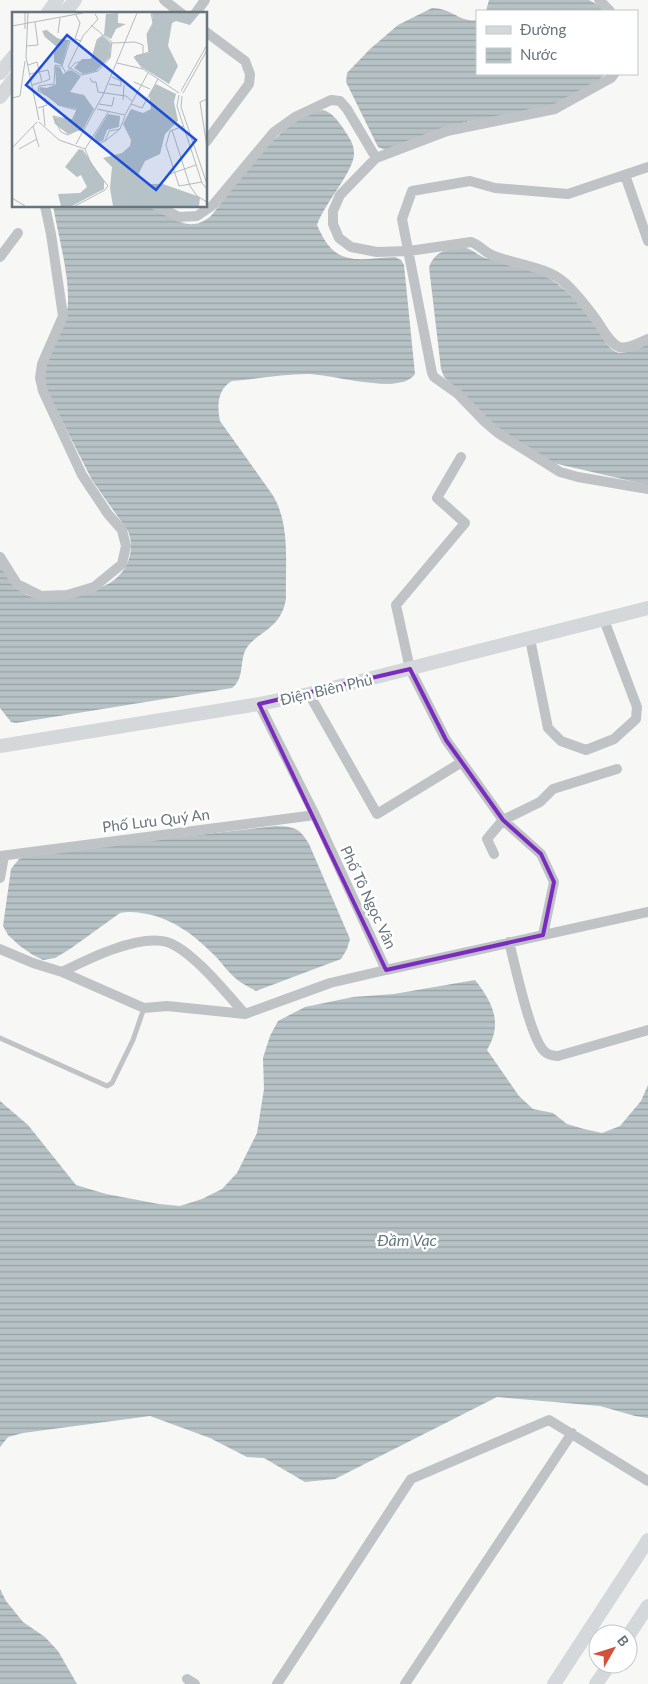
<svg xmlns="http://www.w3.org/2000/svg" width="648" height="1684" font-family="Lato,sans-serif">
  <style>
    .water { fill: url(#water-rules) }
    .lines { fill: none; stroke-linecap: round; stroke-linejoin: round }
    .lane { stroke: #bfc3c6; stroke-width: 5 }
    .street { stroke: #bfc3c6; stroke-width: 10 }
    .secondary { stroke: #d4d8db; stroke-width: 14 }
    .marked { fill: none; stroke: #7b2cbf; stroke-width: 4; stroke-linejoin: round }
    .labels { text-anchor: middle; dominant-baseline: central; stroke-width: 5; stroke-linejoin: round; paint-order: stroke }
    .street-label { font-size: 15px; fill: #66757d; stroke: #fff }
    .water-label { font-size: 16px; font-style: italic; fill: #657a7f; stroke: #fff }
    .inset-road { fill: none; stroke: #b4bbbe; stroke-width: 1 }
    .view { fill: #1d4ed8; fill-opacity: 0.15; stroke: #1d4ed8; stroke-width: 2.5 }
    .inset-edge { fill: none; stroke: #66757d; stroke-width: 2.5 }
  </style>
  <defs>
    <pattern id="water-rules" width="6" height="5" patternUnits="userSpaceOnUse" patternTransform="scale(1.25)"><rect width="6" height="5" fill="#b6c2c5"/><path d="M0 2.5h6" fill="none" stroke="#98a2a5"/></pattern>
  </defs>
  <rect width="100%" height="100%" fill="#f7f7f5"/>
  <path class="water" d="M489,0H589L601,7L605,11H486Z
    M432,8C452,8 460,23 477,20V74H605C587,94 553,108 526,113C504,117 480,118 458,124C433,130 409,141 385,150L378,147L346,82L347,73L370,49L398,25Z
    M323,110C333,113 337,120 343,128C348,136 354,143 354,153C355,170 324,204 317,225C335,268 356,259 395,257L401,260L404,265L415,374C401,396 332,374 308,374C283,374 257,379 232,381C217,389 217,407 220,421L272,494C291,524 285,564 286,599C283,616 275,625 260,635C255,639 249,643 246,649C239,662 245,678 232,688L16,723L11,722L0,708V565C9,578 17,592 32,597C40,600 54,595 63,593C75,591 89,591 101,587C125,579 137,553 128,531L92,480L48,393C46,385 44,378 45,370C49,346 68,327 68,301C69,274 58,234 53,206C76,206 99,206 122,206C130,206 141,204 149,207C172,214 187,236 211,216C238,183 279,118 323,110Z
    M461,247C473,248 478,257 489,259C500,262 511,264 522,267C555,276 570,293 591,319C599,328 604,346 616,352C625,356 639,346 648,342V485L549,462L494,425L444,377L441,369L429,267C436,250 445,251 461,247Z
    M276,826C294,827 299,827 309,844L350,939L347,949L341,959L256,991C247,986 237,981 230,973C224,967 219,959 212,953C194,935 173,919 147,914C137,912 130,911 120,913L70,949L55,958L43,960L33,955L20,946L8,935L3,926L11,869L19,859L34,854Z
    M475,980C493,1003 503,1023 487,1050L519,1096L533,1109L553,1113L567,1124L584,1129L602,1133L620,1126L641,1101L648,1085V1418L635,1416L600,1406L497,1397L335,1479L305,1482L264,1458L247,1457L210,1438L150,1416L23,1433L8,1437L0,1447V1101L28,1125L76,1185L106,1194L159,1204L180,1206L202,1199L222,1189L237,1173L257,1133L264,1089L263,1058L270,1036L278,1021L305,1007L353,997L394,994Z
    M0,1589L6,1601L23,1622L45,1637L58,1651L77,1684H0Z"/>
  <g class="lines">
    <path class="lane" d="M0,1038L107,1086L112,1083L133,1040L144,1008"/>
    <path class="street" d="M164,0L182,14
      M599,0L610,11
      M195,14L205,0
      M206,32L245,61L250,74L249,84L206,142
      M614,74L611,78L555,109L447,131L376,158L340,195L333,211V224L339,238L351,247L377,252L409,251L471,242C480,245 485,253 494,256C515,264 548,267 565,283C576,293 586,306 595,318C602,327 608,342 619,347C628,350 640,342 648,339
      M648,167L568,194L495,188L470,181L412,191L402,219L432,373L434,377L458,394L485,422L498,433L560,472L578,477L648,489
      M625,175L648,241
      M157,206L179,217L197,216L213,205L274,132L295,117L331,100L340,101L347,109L376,158
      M0,257L18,233
      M461,457L437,498L465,523L396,605L410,669L446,740L503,820L541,854L554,882L543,935
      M0,557L17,584L41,596L67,595L94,587L122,564L126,546L122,530L108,514L82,475L43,391L40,378L42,364L63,316L51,234L45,206
      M530,639L548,728L561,741L586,750L614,739L636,719L637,707L604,620
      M309,694L377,814L462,762
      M259,704L315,815L386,970L648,912
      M494,854L487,839L503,820L540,802L553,789L617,769
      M0,856L315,815
      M0,878L4,856
      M509,942C515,964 530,1037 544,1051C548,1055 552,1056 558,1056L648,1030
      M0,949L33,963L62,972C88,959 138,934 167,942C192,950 227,994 245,1014
      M62,972L144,1008L167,1006L245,1014L330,983L386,970
      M187,1679L195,1684
      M277,1684L411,1479L549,1420L648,1481
      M405,1684L572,1433"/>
    <path class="secondary" d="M47,14L57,0
      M64,14L75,0
      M0,73L14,56
      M0,97L14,79
      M0,746L259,704L309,694L648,608
      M628,1636L648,1606
      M554,1684L648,1540
      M596,1684L610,1664"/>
  </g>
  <path class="marked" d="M410,669L446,740L503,820L541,854L554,882L543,935L386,970L259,704Z"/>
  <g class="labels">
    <g class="street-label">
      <text transform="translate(326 689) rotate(-13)">Điện Biên Phủ</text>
      <text transform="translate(156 820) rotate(-7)">Phố Lưu Quý An</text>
      <text transform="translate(369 897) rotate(65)">Phố Tô Ngọc Vân</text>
    </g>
    <g class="water-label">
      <text x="407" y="1239">Đầm Vạc</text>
    </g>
  </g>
  <g transform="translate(12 12)">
    <rect width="195" height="195" fill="#f7f7f5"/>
    <path d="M106,1V11L114,12L104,17L99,27L92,23L94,2ZM140,1H188L178,13L164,9L160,11L156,34L166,54L157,72L131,56L123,47L124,43L137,41L135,23L141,12ZM34,18L48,28H57L50,53L42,50V41L46,36L33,25L30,19ZM91,24L99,31L98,45L84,59L71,62L62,56L70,47H79L86,27ZM43,54L48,55L51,62L59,58L69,64L58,80L72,83L82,97L71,117L56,122L43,112L41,105L61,108L65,97L46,93L27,78L28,75L35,76L44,72ZM144,72L164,82L162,90L166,109L153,122L148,142L133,149L126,163L135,172H151L188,185L187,194H101L98,176L100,155L91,146L110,141L118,134L119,128L111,112L119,97L131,101L139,97L137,83ZM96,102L108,104L107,115L95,118L91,129L86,130L82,125ZM67,137L71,138L92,169V177L60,194H49L46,182L68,181L75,175L69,163L65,165L53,155Z" fill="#b6c2c5"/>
    <path class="inset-road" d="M16,1L14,45L27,108M83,2L86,7L71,24L56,55L70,63L86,59L98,46L100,30M64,3L68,11L63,27L69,29M79,13L101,31L123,30L131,33V42M0,14L71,1M13,17V1M34,18L45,27L58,29L50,54L54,61L63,51L80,47L85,28L91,23M46,21L48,6M14,34L26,33L23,10M105,51L131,57L167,81M16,53L25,50L30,70L20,73M50,54L43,53L42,72L27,74L26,79L43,88L46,93L65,98L60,108L41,104L49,120L56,123L66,118L72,119M131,57L122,45L137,40L135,22L141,11L139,1M18,62L36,58L38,67L31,70M78,66L80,70H84L86,80L114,84L120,89M122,70L138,77M97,72L109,74V69L100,65M169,79L195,33M171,81L195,38M167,83L165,94L190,171L195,177M170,84L169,95L195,172M0,86L8,84L13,49M111,88L112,73M87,92L100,94L102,85M119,92L130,96L146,67M31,94L33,114M26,96L35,93L33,86M85,97L113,103L136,61M27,110L47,128L73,137L79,152L96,174L93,178L63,194M21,114L27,135M172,114L158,119L154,133L167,174L190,170M160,118L178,174L185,184L195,190M80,126L86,132L93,129L97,119L108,117M93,129L108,117L113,104M64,132L91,83L125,1M195,135L188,90L195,87M0,136L25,110M7,137L25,127M73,137L97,99M155,163L184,153M0,186L13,194"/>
    <path class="view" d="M55,23L184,128L144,178L14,73Z"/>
    <rect width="195" height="195" class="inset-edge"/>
  </g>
  <rect x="476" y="10" width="162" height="65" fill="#ffffff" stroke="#c2c8cb"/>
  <rect x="486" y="26" width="25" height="8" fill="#d4d8db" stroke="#c2c8cb"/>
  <text x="520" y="35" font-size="15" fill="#66757d">Đường</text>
  <rect x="486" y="48" width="25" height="15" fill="url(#water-rules)" stroke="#c2c8cb"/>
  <text x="520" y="60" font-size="15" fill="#66757d">Nước</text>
  <g transform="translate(613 1649) rotate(51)"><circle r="24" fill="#ffffff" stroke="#c2c8cb"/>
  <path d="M0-4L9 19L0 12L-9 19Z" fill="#d2513b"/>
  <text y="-8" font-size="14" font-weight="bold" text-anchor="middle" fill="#66757d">B</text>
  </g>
</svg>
